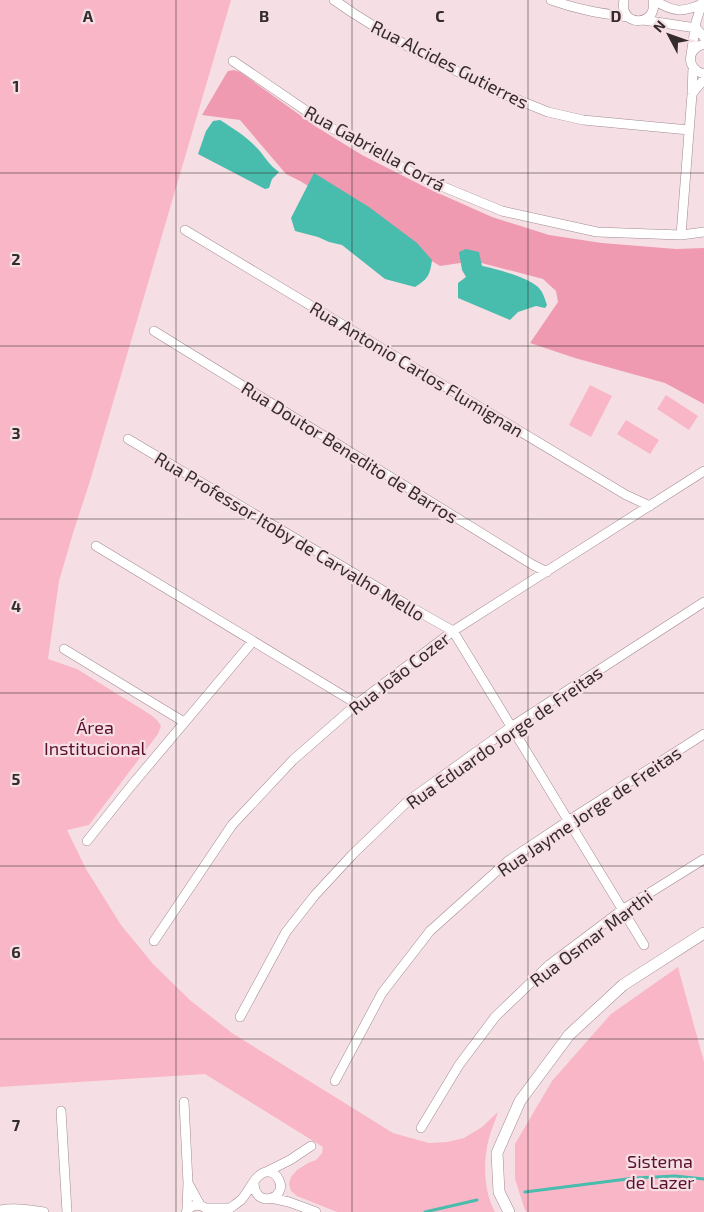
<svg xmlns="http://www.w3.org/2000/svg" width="704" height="1212" font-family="'Exo 2',sans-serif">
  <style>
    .green { fill: #f9b6c6 }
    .forest { fill: #ef9ab1 }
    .water { fill: #48bcad }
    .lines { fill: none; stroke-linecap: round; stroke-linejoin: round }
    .stream { stroke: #48bcad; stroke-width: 3 }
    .minor-casing { stroke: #a18b90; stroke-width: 10 }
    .tertiary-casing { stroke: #a18b90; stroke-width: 12 }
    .minor { stroke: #fff; stroke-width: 9 }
    .tertiary { stroke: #fff; stroke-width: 11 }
    .grid { fill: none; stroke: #342b2d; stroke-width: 1; stroke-opacity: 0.55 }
    .labels { text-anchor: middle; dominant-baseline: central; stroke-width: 4.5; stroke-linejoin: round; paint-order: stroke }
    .street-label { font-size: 18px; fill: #342b2d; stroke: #f6dfe4 }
    .park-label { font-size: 18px; fill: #5b102d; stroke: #f6dfe4 }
    .grid-label { font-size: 16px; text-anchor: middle; font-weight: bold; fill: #342b2d; stroke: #f6dfe4; stroke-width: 4.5; stroke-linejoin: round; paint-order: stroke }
  </style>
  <rect width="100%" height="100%" fill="#f6dfe4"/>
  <path class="green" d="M0,0H231L90,481L73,533L59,581L48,659L77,669L151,715L157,720L161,726L158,734L89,825L67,830L86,869L121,925L153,964L191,1001L232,1033L393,1133L429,1143L447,1142L464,1138L482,1127L498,1112C495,1122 490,1132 488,1142C483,1164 484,1192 495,1212H337L297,1196L291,1191L289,1184L291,1177L297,1170L308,1163L316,1160L322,1153L323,1147L205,1074L0,1087Z
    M590,385L612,396L591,437L569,425Z
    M666,395L698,416L689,430L657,409Z
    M626,420L659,440L650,454L617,434Z
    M678,967L704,1062V1212H527L525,1210L515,1179V1144L552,1081L611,1014Z"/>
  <path class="forest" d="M234,70L240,72L315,126L362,155L429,189L492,217L549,235L602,243L676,249L704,248V404L665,383L575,358L530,343L558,302L556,291L543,279L474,261L440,266L300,181L286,174L240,120L202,115L226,74L228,71Z"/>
  <path class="water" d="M220,120C234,129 246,136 258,149C266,158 269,165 279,172L272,179L269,188L265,189L198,154L206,131L213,121Z
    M314,173L369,207L417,243L432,260C430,275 428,279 415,287L385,279L342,245L329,242L318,237L295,231L291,218Z
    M466,249L479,252L482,266C497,269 527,277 538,287C543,292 545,299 547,305L545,308L536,306L518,312L510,320L458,298V283L466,277L462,270L459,252Z"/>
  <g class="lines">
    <path class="stream" d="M525,1192L635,1178L675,1176L704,1179
      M425,1212L477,1200"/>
    <defs>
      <path id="minor" d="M334,0L353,13L393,38L424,55L501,93L548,112L583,120L689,130
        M551,0C579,10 599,13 628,17
        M624,0C618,28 659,27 653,0
        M654,0C673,12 682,13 702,4
        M643,20L696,28
        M696,28L704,37
        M704,44C686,49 686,69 704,74
        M691,55L696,22L703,0
        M233,61L330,127L422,178L502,211L597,232L681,235L704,232
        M692,94L704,79
        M185,230L626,495L650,506
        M681,235L692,94L693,67
        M154,331L533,565L547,572
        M128,439L414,609L453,631L644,945
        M96,546L357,704
        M64,649L184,722
        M87,841L131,786L253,641
        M154,941L232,825L293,760L357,704L453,631L704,471
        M240,1017L286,932L315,895L353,854L408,801L511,727L704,602
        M335,1081L382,993L430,931L508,861L568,821L704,734
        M184,1102L188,1183L187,1209
        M61,1111L67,1212
        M421,1128L459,1065L495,1017L549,965L622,910L704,859
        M266,1172L290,1160L311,1146
        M188,1183L200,1205
        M271,1198L289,1202L316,1212
        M206,1208H230
        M0,1210C14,1207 30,1210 44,1212
        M186,1212C192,1203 203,1203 209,1212
        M225,1212C230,1208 236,1204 241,1200C249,1192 257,1169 270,1172C274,1173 277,1176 279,1180C288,1198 255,1210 254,1183"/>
      <path id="tertiary" d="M509,1212L499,1192L497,1153L520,1101L569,1035L623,985L704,933"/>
    </defs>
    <use href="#minor" class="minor-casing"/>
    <use href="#tertiary" class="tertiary-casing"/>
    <use href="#minor" class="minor"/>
    <use href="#tertiary" class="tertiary"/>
  </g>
  <path class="grid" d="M176,0V1212M352,0V1212M528,0V1212M0,173H704M0,346H704M0,519H704M0,693H704M0,866H704M0,1039H704"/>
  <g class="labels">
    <g class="street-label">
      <text transform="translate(450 64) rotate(27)">Rua Alcides Gutierres</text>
      <text transform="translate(375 148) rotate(29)">Rua Gabriella Corrá</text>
      <text transform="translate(417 369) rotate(31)">Rua Antonio Carlos Flumignan</text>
      <text transform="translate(350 452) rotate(32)">Rua Doutor Benedito de Barros</text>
      <text transform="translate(290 536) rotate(31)">Rua Professor Itoby de Carvalho Mello</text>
      <text transform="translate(399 673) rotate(-38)">Rua João Cozer</text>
      <text transform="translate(504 737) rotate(-35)">Rua Eduardo Jorge de Freitas</text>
      <text transform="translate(589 811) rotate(-34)">Rua Jayme Jorge de Freitas</text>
      <text transform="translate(591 938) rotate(-37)">Rua Osmar Marthi</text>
    </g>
    <g class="park-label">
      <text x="95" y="727">Área<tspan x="95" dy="21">Institucional</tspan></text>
      <text x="660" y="1161">Sistema<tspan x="660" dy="21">de Lazer</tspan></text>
    </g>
  </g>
  <g class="grid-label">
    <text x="88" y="22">A</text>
    <text x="264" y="22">B</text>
    <text x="440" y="22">C</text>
    <text x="616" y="22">D</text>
    <text x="16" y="92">1</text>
    <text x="16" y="265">2</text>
    <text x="16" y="439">3</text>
    <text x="16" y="612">4</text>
    <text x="16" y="785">5</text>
    <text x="16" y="958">6</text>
    <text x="16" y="1131">7</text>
  </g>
  <g transform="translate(669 35) rotate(311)" stroke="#f6dfe4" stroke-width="4" paint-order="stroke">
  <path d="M0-4L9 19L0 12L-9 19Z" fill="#342b2d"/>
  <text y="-8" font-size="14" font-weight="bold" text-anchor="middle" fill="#342b2d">N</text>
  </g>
</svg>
